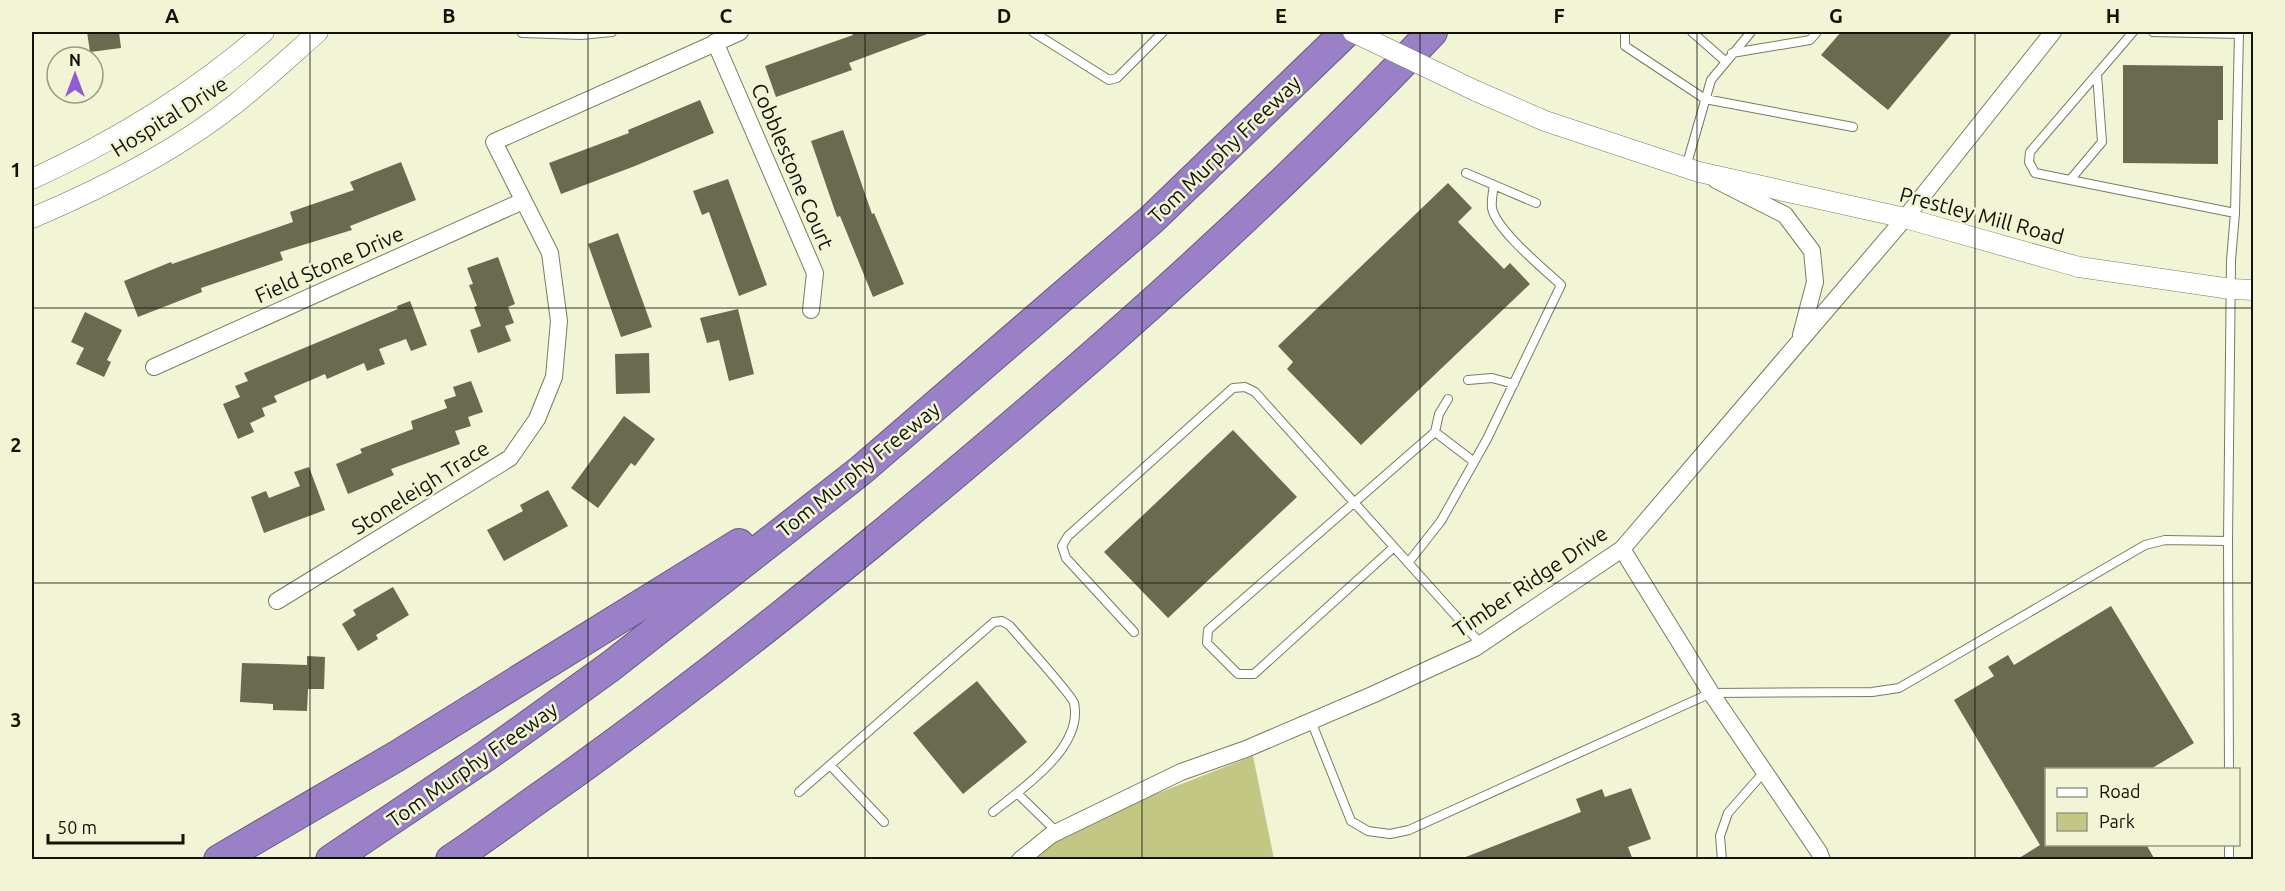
<svg xmlns="http://www.w3.org/2000/svg" width="2285" height="891" font-family="Ubuntu,sans-serif">
  <style>
    .green { fill: #c2c783 }
    .building { fill: #686b50 }
    .lines { fill: none; stroke-linecap: round; stroke-linejoin: round }
    .service-casing { stroke: #797b60; stroke-width: 10 }
    .minor-casing { stroke: #797b60; stroke-width: 18 }
    .tertiary-casing { stroke: #797b60; stroke-width: 21 }
    .motorway-casing { stroke: #6a5a84; stroke-width: 32 }
    .service { stroke: #fff; stroke-width: 8 }
    .minor { stroke: #fff; stroke-width: 16 }
    .tertiary { stroke: #fff; stroke-width: 20 }
    .motorway { stroke: #9980c7; stroke-width: 30 }
    .tertiary-bridge-casing { stroke: #797b60; stroke-width: 21; stroke-linecap: butt }
    .tertiary-bridge { stroke: #fff; stroke-width: 20 }
    .grid { fill: none; stroke: #131309; stroke-width: 1.5; stroke-opacity: 0.55 }
    .labels { text-anchor: middle; dominant-baseline: central; stroke-width: 5; stroke-linejoin: round; paint-order: stroke }
    .street-label { font-size: 21px; fill: #131309; stroke: #f1f4d5 }
    .neatline { fill: none; stroke: #131309; stroke-width: 2 }
    .grid-label { font-size: 20px; text-anchor: middle; font-weight: bold; fill: #131309 }
  </style>
  <rect width="100%" height="100%" fill="#f1f4d5"/>
  <path class="green" d="M1253,756L1274,859L1025,860L1051,835Z"/>
  <path class="building" d="M87,32H119L121,48L90,52Z
    M851,32L930,33L849,63L852,70L776,97L765,66L853,35Z
    M1841,32H1953L1888,110L1821,55Z
    M2123,65L2223,66V120H2218V164L2123,163Z
    M700,100L714,133L635,166L561,194L549,163L629,133L628,130Z
    M843,130L872,214L874,213L904,284L873,297L840,216L837,217L811,141Z
    M401,162L416,200L350,226L352,230L280,252L283,260L201,288L202,292L138,317L124,281L171,262L172,264L293,222L290,212L354,190L350,182Z
    M728,179L767,285L739,296L709,212L702,215L693,191Z
    M1448,183L1472,208L1458,222L1504,269L1510,263L1530,284L1361,445L1287,369L1293,362L1278,346Z
    M618,233L652,327L621,337L588,244Z
    M498,257L515,304L508,307L514,323L505,326L511,341L478,353L470,330L481,326L474,307L477,306L469,285L473,284L467,268Z
    M410,301L427,345L411,351L406,339L379,349L385,364L367,371L364,363L327,379L325,374L274,396L277,402L262,408L265,416L250,423L254,432L238,439L223,404L240,397L235,386L248,381L244,373L398,309L397,306Z
    M738,309L754,374L729,381L719,340L707,343L700,318Z
    M85,312L122,330L107,360L111,362L104,377L76,364L84,348L71,342Z
    M649,353L650,393L616,394L615,354Z
    M471,381L483,412L468,417L471,426L455,431L460,444L391,469L394,475L348,494L336,464L362,453L360,449L413,429L411,421L447,408L444,400L456,396L453,387Z
    M624,416L655,439L635,466L631,463L598,508L571,488Z
    M1233,430L1297,497L1168,618L1104,552Z
    M309,467L325,510L264,533L251,497L266,491L269,498L300,486L294,472Z
    M548,490L568,526L504,561L487,530L523,511L520,505Z
    M393,587L409,615L376,635L378,639L358,651L342,624L356,615L353,610Z
    M2111,606L2194,743L2149,770H2046V844H2146L2155,860H2016L2040,845L1954,700L1994,676L1988,667L2008,655L2014,665Z
    M307,656L325,657L324,689H308L307,711L273,710V704L240,702L242,663L307,665Z
    M977,681L1027,742L963,794L913,733Z
    M1631,788L1651,839L1628,847L1633,860H1458L1581,812L1576,799L1602,789L1605,797Z"/>
  <g class="lines">
    <defs>
      <path id="service" d="M1033,32L1109,80L1117,78L1163,32
        M1625,32V46L1705,99L1853,127
        M1692,32L1725,61
        M2133,32L2030,152L2029,162L2035,173L2235,213
        M2153,32L2238,34
        M522,33L581,35L612,32
        M1732,53L1810,40L1817,32
        M1686,167L1711,80L1751,32
        M1466,173L1536,203
        M2070,180L2102,142L2097,74
        M1468,380L1492,378L1514,384
        M1435,432L1439,414L1448,399
        M1394,547L1254,674H1238L1207,643L1208,630L1435,432L1473,461
        M1408,563L1441,521L1487,439L1561,285C1544,269 1496,230 1492,208C1491,201 1493,192 1494,185
        M1134,632L1066,558L1062,546L1068,536L1233,388L1245,387L1255,392L1481,644
        M1311,721L1351,821L1368,831L1390,834L1409,830L1711,693L1872,692L1899,688L2145,545L2165,540L2228,541
        M830,765L884,822
        M2229,770L2228,541L2231,260L2235,213L2239,32
        M799,792L994,622L1002,621L1010,626C1019,637 1072,695 1074,703C1084,747 1023,788 993,812
        M1017,793L1057,832
        M2229,844V860
        M1722,860L1720,836L1728,813L1764,772"/>
      <path id="minor" d="M715,42L815,273L811,310
        M1716,180L1785,215L1812,251L1815,282L1801,335
        M154,367L523,201
        M1622,549L1711,693L1819,852L1822,860
        M277,601L510,458L537,419L554,377L559,321L550,253L494,142L740,32
        M1020,860L1051,835L1181,772L1246,749L1372,695L1475,648L1622,549L1905,218L2053,32"/>
      <path id="tertiary" d="M1476,91L1545,121L1699,172L1905,218L2079,267L2231,289L2254,290
        M32,179C115,141 195,92 264,32
        M32,218C103,188 178,150 239,101C266,79 292,55 318,32"/>
      <path id="motorway" d="M219,860L397,756L739,544
        M331,860L486,756L611,666L860,471L1151,220L1346,32
        M451,860C480,841 508,820 536,800C652,719 764,631 874,541C1068,381 1259,215 1432,32"/>
    </defs>
    <use href="#service" class="service-casing"/>
    <use href="#minor" class="minor-casing"/>
    <use href="#tertiary" class="tertiary-casing"/>
    <use href="#motorway" class="motorway-casing"/>
    <use href="#service" class="service"/>
    <use href="#minor" class="minor"/>
    <use href="#tertiary" class="tertiary"/>
    <use href="#motorway" class="motorway"/>
    <defs>
      <path id="tertiary-bridge" d="M1353,32L1476,91"/>
    </defs>
    <use href="#tertiary-bridge" class="tertiary-bridge-casing"/>
    <use href="#tertiary-bridge" class="tertiary-bridge"/>
  </g>
  <path class="grid" d="M310,32V860M588,32V860M865,32V860M1142,32V860M1420,32V860M1697,32V860M1975,32V860M32,308H2254M32,583H2254"/>
  <g class="labels">
    <g class="street-label">
      <text transform="translate(169 116) rotate(-32)">Hospital Drive</text>
      <text transform="translate(1224 149) rotate(-44)">Tom Murphy Freeway</text>
      <text transform="translate(793 166) rotate(67)">Cobblestone Court</text>
      <text transform="translate(1982 215) rotate(15)">Prestley Mill Road</text>
      <text transform="translate(329 264) rotate(-24)">Field Stone Drive</text>
      <text transform="translate(858 469) rotate(-39)">Tom Murphy Freeway</text>
      <text transform="translate(420 487) rotate(-32)">Stoneleigh Trace</text>
      <text transform="translate(1530 581) rotate(-34)">Timber Ridge Drive</text>
      <text transform="translate(472 764) rotate(-35)">Tom Murphy Freeway</text>
    </g>
  </g>
  <rect width="2285" height="891" fill="none" stroke="#f1f4d5" stroke-width="66"/>
  <rect x="2045" y="768" width="195" height="78" fill="#f1f4d5" stroke="#989a83" stroke-width="1.5"/>
  <rect x="2057" y="788" width="30" height="9" fill="#ffffff" stroke="#989a83" stroke-width="1.5"/>
  <text x="2099" y="798" font-size="18" fill="#131309">Road</text>
  <rect x="2057" y="813" width="30" height="18" fill="#c2c783" stroke="#989a83" stroke-width="1.5"/>
  <text x="2099" y="828" font-size="18" fill="#131309">Park</text>
  <g transform="translate(75 75)"><circle r="28" fill="#f1f4d5" stroke="#989a83" stroke-width="1.5"/>
  <path d="M0-4.5L10 22L0 15L-10 22Z" fill="#8e5cd5"/>
  <text y="-9" font-size="16" font-weight="bold" text-anchor="middle" fill="#131309">N</text>
  </g>
  <path d="M48 834v9h135v-9" fill="none" stroke="#131309" stroke-width="3"/>
  <text x="57" y="834" font-size="18" fill="#131309" stroke="#f1f4d5" stroke-width="4.5" paint-order="stroke">50 m</text>
  <rect x="33" y="33" width="2219" height="825" class="neatline"/>
  <g class="grid-label">
    <text x="172" y="23">A</text>
    <text x="449" y="23">B</text>
    <text x="726" y="23">C</text>
    <text x="1004" y="23">D</text>
    <text x="1281" y="23">E</text>
    <text x="1559" y="23">F</text>
    <text x="1836" y="23">G</text>
    <text x="2113" y="23">H</text>
    <text x="16" y="177">1</text>
    <text x="16" y="452">2</text>
    <text x="16" y="727">3</text>
  </g>
</svg>
